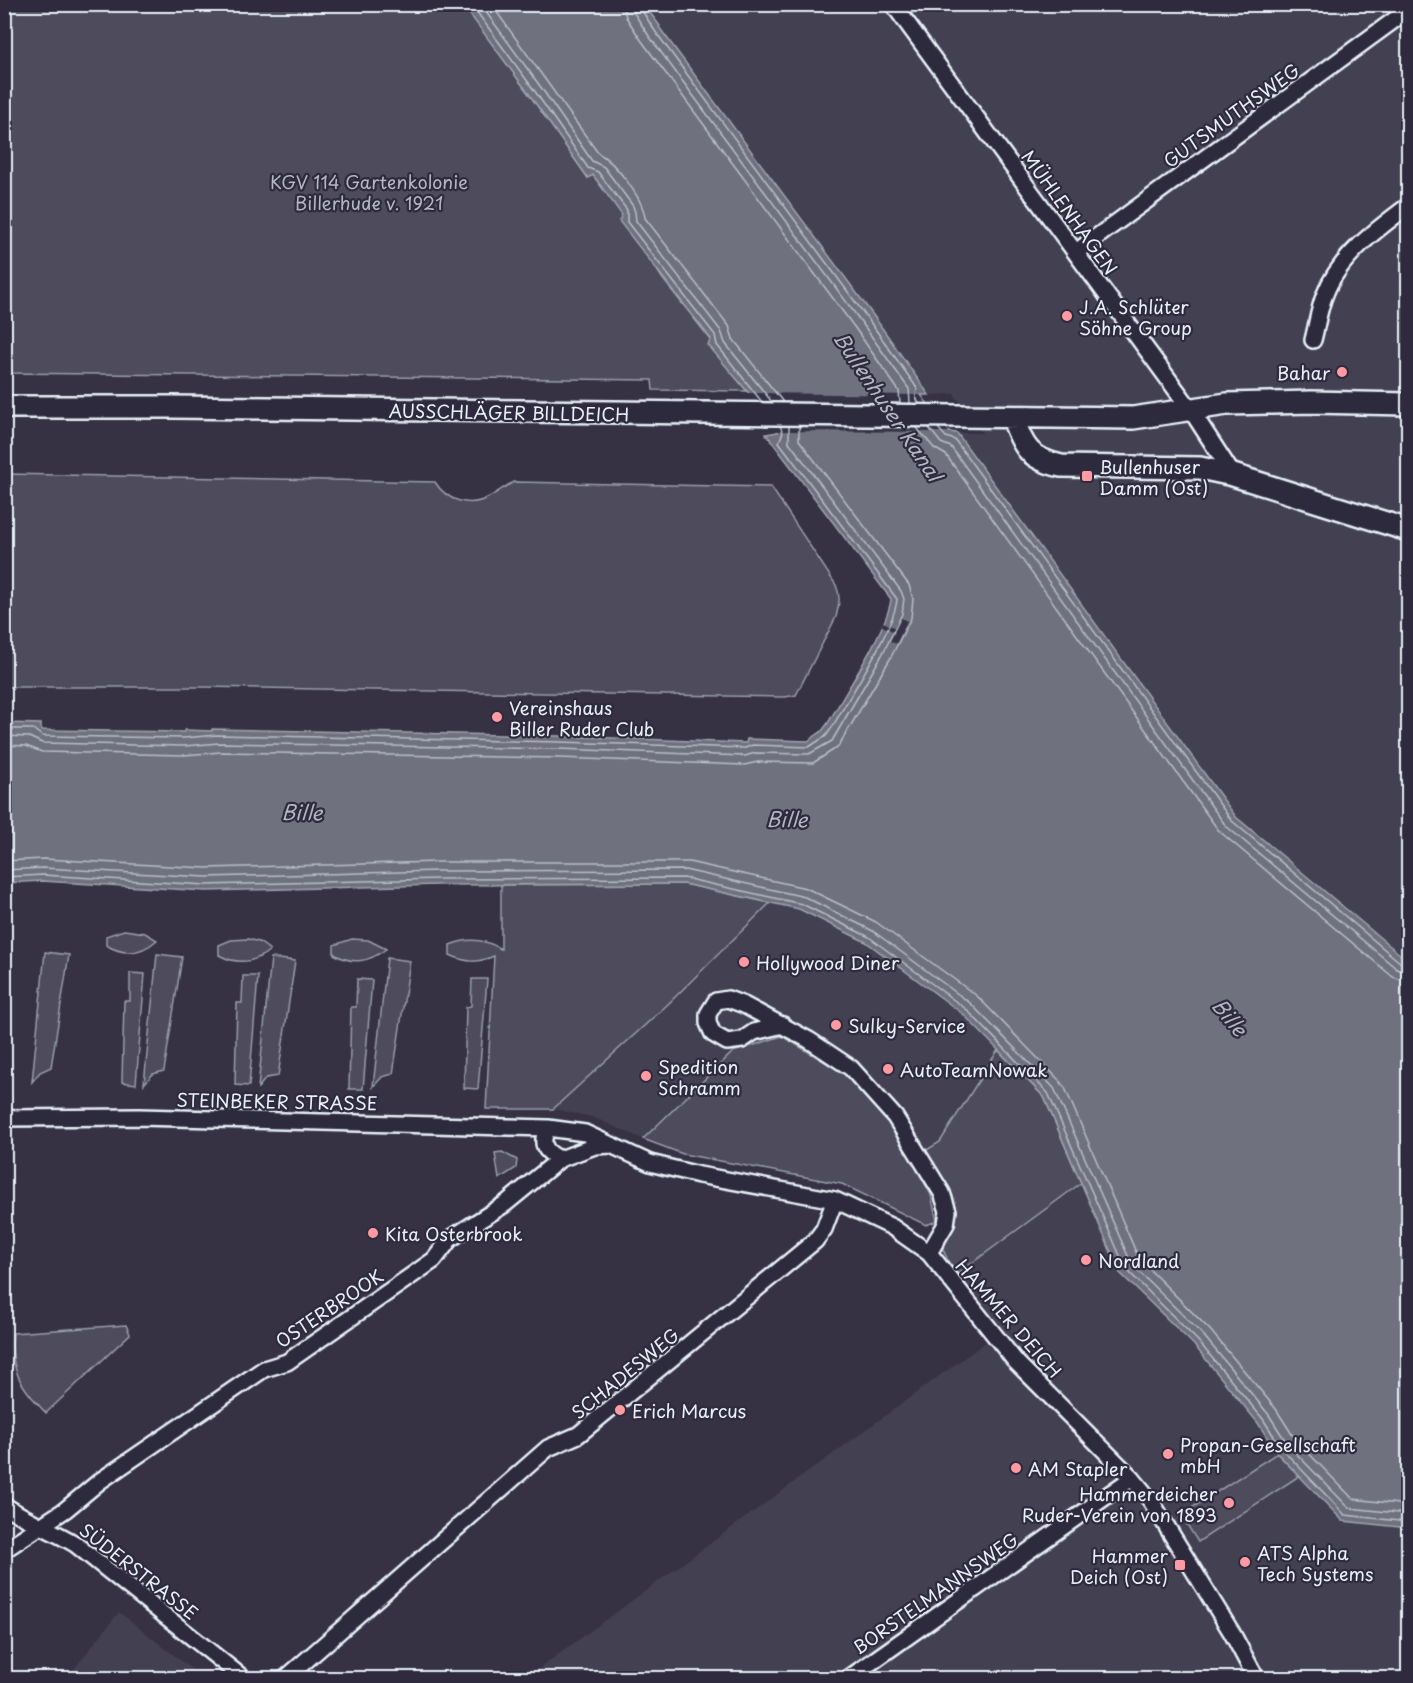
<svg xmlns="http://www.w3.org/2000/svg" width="1413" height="1683" font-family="'Playpen Sans',sans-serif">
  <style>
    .built { fill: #433f51 }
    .green { fill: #4d4b5c; stroke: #9a9eaa; stroke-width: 1.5 }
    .water { fill: #70717f; stroke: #a0a4af; stroke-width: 1.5 }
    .pier { fill: #363244 }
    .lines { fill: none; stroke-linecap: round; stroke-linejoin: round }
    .shore { stroke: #b8bec8; stroke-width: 1.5 }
    .street-casing { stroke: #e8f1f8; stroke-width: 20 }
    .secondary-casing { stroke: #e8f1f8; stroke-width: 26 }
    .street { stroke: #2f2a3d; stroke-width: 15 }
    .secondary { stroke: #2f2a3d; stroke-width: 21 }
    .poi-dot { fill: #ff9aa2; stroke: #2f2a3d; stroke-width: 2 }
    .labels { text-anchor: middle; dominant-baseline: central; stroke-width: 4.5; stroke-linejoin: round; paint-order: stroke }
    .street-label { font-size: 18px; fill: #e8f1f8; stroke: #2f2a3d }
    .park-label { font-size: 18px; fill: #b2b7c1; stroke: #2f2a3d }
    .poi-label { font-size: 18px; fill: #e8f1f8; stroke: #2f2a3d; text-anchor: start }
    .water-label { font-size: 20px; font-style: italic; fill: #b2b7c2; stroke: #2f2a3d }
  </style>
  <rect width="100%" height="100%" fill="#363244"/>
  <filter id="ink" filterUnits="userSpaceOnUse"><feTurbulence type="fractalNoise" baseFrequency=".0167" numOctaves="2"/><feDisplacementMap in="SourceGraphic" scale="12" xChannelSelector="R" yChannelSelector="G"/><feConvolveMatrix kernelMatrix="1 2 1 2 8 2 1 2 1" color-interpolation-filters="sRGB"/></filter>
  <g filter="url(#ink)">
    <path class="built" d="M644,5H1408V961L1236,817L957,433H982L954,394L929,395Z
      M770,903L799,909L866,942L963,1014L998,1050L940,1142L925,1151L903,1112L856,1062L813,1032L787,1019L782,1036L733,1052L643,1139L592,1117L553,1109L667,1005Z
      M1081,1183L1120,1273L1194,1345L1258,1423L1277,1453L1343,1521L1408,1528V1678H526L994,1336L948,1279Z
      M119,1612L203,1678H67Z"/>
    <path class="green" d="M463,4L529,94L588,178L592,174L623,215L662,278L711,340L709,345L747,391L653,390L652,380L5,373V5Z
      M5,474L435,482C446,500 469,509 489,497C498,492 504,487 514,482L771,487L836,585C841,597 839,604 836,617L796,695L785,697L201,687H5Z
      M684,884L770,903L667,1005L553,1109H486L494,956C478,963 467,963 450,955V945C469,937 485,939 501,949V885Z
      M124,930L145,933L157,940C141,954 124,956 106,945V936Z
      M248,939L259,942L270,950C255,963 237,965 219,955V945L231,940Z
      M352,939L368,940L386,949C369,962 353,965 334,954V945Z
      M45,952L69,955L51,1067L40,1072L32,1082Z
      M157,954L182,957L164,1071L153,1074L144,1084Z
      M271,958L295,961L278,1076L266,1078L258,1088Z
      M387,958L410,961L393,1074L382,1077L373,1087Z
      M130,973L145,974L136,1084L122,1082L124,1001H130Z
      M243,976H258L249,1086L235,1085L237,1003H242Z
      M357,979L372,980L363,1089H349L351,1007H356Z
      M472,979H487L478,1089L464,1088L466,1007L471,1006Z
      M782,1036L845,1074L887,1120L898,1134L931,1195L937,1221L926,1225L842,1184L683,1154L643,1139L733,1052Z
      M998,1050L1044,1097L1081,1183L957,1274L949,1263L942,1247L955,1223L948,1188L925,1151L940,1142Z
      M502,1152L517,1160L516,1168L499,1179L495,1153Z
      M126,1325L130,1334L46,1413C21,1387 9,1370 13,1333Z
      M1277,1453L1299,1476L1198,1542L1181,1515Z"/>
    <path class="water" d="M463,5H644L660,26L659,27L873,315L929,395H921L949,432L957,433L1236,817L1408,961V1528L1343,1521L1277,1453L1258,1423L1194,1345L1120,1273L1044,1097L963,1014L866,942L799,909L684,884L438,885L206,891L42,881L5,883V723L41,724V730L185,732V730L212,731V729L559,736L746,743L747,739L808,741L822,731L828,723C844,695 888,628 891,599L766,434L778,432L747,391L708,345L711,339L619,221L622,215L593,175L588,178L529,94Z"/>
    <path class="pier" d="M746,393L920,395L949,432L775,431Z
      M901,618L907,621L896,644L890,641L895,632L882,626L883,622L896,628Z"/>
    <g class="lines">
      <path class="shore" d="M471,4L534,90L588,168L598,172L627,210V222L715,335L717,345L762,402
        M480,4L540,86L592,161L604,167L633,206L635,212L636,221L721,331L725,343L772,402
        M491,4L598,153C615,162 643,198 645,218L729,326L733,339L783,402
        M623,4L626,17L641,40L855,328L899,391L900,403
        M632,4L634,13L649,36L862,323L909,389L910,403
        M640,4L641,9L655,31L868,319L917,388L916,397L919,404
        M917,428L934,448L946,455L1219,831L1393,977L1408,982
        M929,428L941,443L951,447L1226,826L1397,969L1408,973
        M938,428L946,437L955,440L1232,821L1402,964L1408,965
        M4,729H33L42,736L184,738L217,735L559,742L745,748L753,745L809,747L826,736L833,726C849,697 895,628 897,599L779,442L783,432L780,426
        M4,736L29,737L42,743L184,746L219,743L559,749L745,756L755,753L809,754L832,741L882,655L902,614L904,599L901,591L789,442V426
        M4,745L26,746L42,752L184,755L221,752L559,758L744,765L758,762L813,763L838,747L890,659L911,618L913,599L909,585L799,440V426
        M4,861L44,859L206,868L438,862H689L806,888L876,922L977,996L1060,1081L1065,1088L1139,1259L1210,1330L1276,1409L1295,1439L1353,1499L1408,1505
        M4,870L43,868L206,877L438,871L685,870L805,897L873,931L970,1003L1054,1088L1132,1265L1204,1336L1269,1415L1288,1445L1349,1508L1408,1514
        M4,877L43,875L206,885L438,879L684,878L802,904L869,937L966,1009L1048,1093L1126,1269L1198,1341L1263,1419L1282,1449L1345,1515L1408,1522"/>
      <defs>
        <path id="street" d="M893,4L1191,410L1233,475
          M1076,252L1408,10
          M1313,340C1317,325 1319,308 1325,294C1339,257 1377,229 1408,206
          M783,1025L754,1032L742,1040L727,1042L713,1034L708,1023V1014L716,1001L728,999L744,1005L809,1040L851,1068L895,1117L942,1193L948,1211L946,1224L929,1253
          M4,1118L139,1117L548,1128L585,1133L650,1163L699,1175L835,1200L892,1227L929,1253L1016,1362L1132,1478L1151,1501L1232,1633L1256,1678
          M548,1128C539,1144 545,1152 560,1159
          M4,1505C27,1521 52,1530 75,1544L243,1678
          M4,1550L65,1510L100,1481L264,1369L287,1362L434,1260L450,1239L505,1204L560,1159L595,1146L612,1145
          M286,1678L548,1448L578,1435L815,1241L824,1229L835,1200
          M849,1678L1132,1478"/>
        <path id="secondary" d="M4,407H172L1133,418L1227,404L1311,402L1408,404
          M1013,418C1023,448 1030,459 1061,466L1200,468L1233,475L1408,530"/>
      </defs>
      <use href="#street" class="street-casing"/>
      <use href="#secondary" class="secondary-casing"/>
      <use href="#street" class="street"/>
      <use href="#secondary" class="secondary"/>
    </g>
  </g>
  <g class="poi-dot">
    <circle cx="1067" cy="316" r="6"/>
    <circle cx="1342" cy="372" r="6"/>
    <rect x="1081" y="470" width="12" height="12" rx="3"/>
    <circle cx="497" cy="717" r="6"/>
    <circle cx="744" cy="962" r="6"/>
    <circle cx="836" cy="1025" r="6"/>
    <circle cx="888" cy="1069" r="6"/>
    <circle cx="646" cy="1076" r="6"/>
    <circle cx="373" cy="1233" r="6"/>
    <circle cx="1086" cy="1260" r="6"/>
    <circle cx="620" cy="1410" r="6"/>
    <circle cx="1168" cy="1454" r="6"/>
    <circle cx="1016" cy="1468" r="6"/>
    <circle cx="1229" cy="1503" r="6"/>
    <circle cx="1245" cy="1562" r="6"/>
    <rect x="1174" y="1559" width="12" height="12" rx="3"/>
  </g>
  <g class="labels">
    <g class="street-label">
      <text transform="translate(1231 115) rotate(-36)">GUTSMUTHSWEG</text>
      <text transform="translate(1070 212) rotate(54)">MÜHLENHAGEN</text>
      <text transform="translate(509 412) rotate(1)">AUSSCHLÄGER BILLDEICH</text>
      <text transform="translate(277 1101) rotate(1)">STEINBEKER STRASSE</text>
      <text transform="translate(329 1308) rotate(-34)">OSTERBROOK</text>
      <text transform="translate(1009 1318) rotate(49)">HAMMER DEICH</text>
      <text transform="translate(625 1373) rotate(-39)">SCHADESWEG</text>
      <text transform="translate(139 1571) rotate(38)">SÜDERSTRASSE</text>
      <text transform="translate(935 1593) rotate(-35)">BORSTELMANNSWEG</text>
    </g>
    <g class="park-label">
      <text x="369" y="181">KGV 114 Gartenkolonie<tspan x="369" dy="21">Billerhude v. 1921</tspan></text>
    </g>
    <g class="poi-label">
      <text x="1079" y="306">J.A. Schlüter<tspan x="1079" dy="21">Söhne Group</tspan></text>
      <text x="1330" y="372" text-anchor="end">Bahar</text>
      <text x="1099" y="466">Bullenhuser<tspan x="1099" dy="21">Damm (Ost)</tspan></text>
      <text x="509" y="707">Vereinshaus<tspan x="509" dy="21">Biller Ruder Club</tspan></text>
      <text x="756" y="962">Hollywood Diner</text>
      <text x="848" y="1025">Sulky-Service</text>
      <text x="658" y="1066">Spedition<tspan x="658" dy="21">Schramm</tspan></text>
      <text x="900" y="1069">AutoTeamNowak</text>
      <text x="385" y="1233">Kita Osterbrook</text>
      <text x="1098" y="1260">Nordland</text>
      <text x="632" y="1410">Erich Marcus</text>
      <text x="1180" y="1444">Propan-Gesellschaft<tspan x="1180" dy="21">mbH</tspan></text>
      <text x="1028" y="1468">AM Stapler</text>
      <text x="1217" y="1493" text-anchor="end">Hammerdeicher<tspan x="1217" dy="21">Ruder-Verein von 1893</tspan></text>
      <text x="1257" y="1552">ATS Alpha<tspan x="1257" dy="21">Tech Systems</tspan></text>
      <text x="1168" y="1555" text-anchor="end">Hammer<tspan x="1168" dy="21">Deich (Ost)</tspan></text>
    </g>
    <g class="water-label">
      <text transform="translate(888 406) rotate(56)">Bullenhuser Kanal</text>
      <text transform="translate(302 812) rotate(1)">Bille</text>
      <text transform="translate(787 819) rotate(1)">Bille</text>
      <text transform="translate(1230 1017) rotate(51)">Bille</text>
    </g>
  </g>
  <rect width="1413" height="1683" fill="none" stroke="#2f2a3d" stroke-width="24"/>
  <rect x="12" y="12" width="1389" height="1659" fill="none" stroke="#e8f1f8" stroke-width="2" filter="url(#ink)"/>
</svg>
